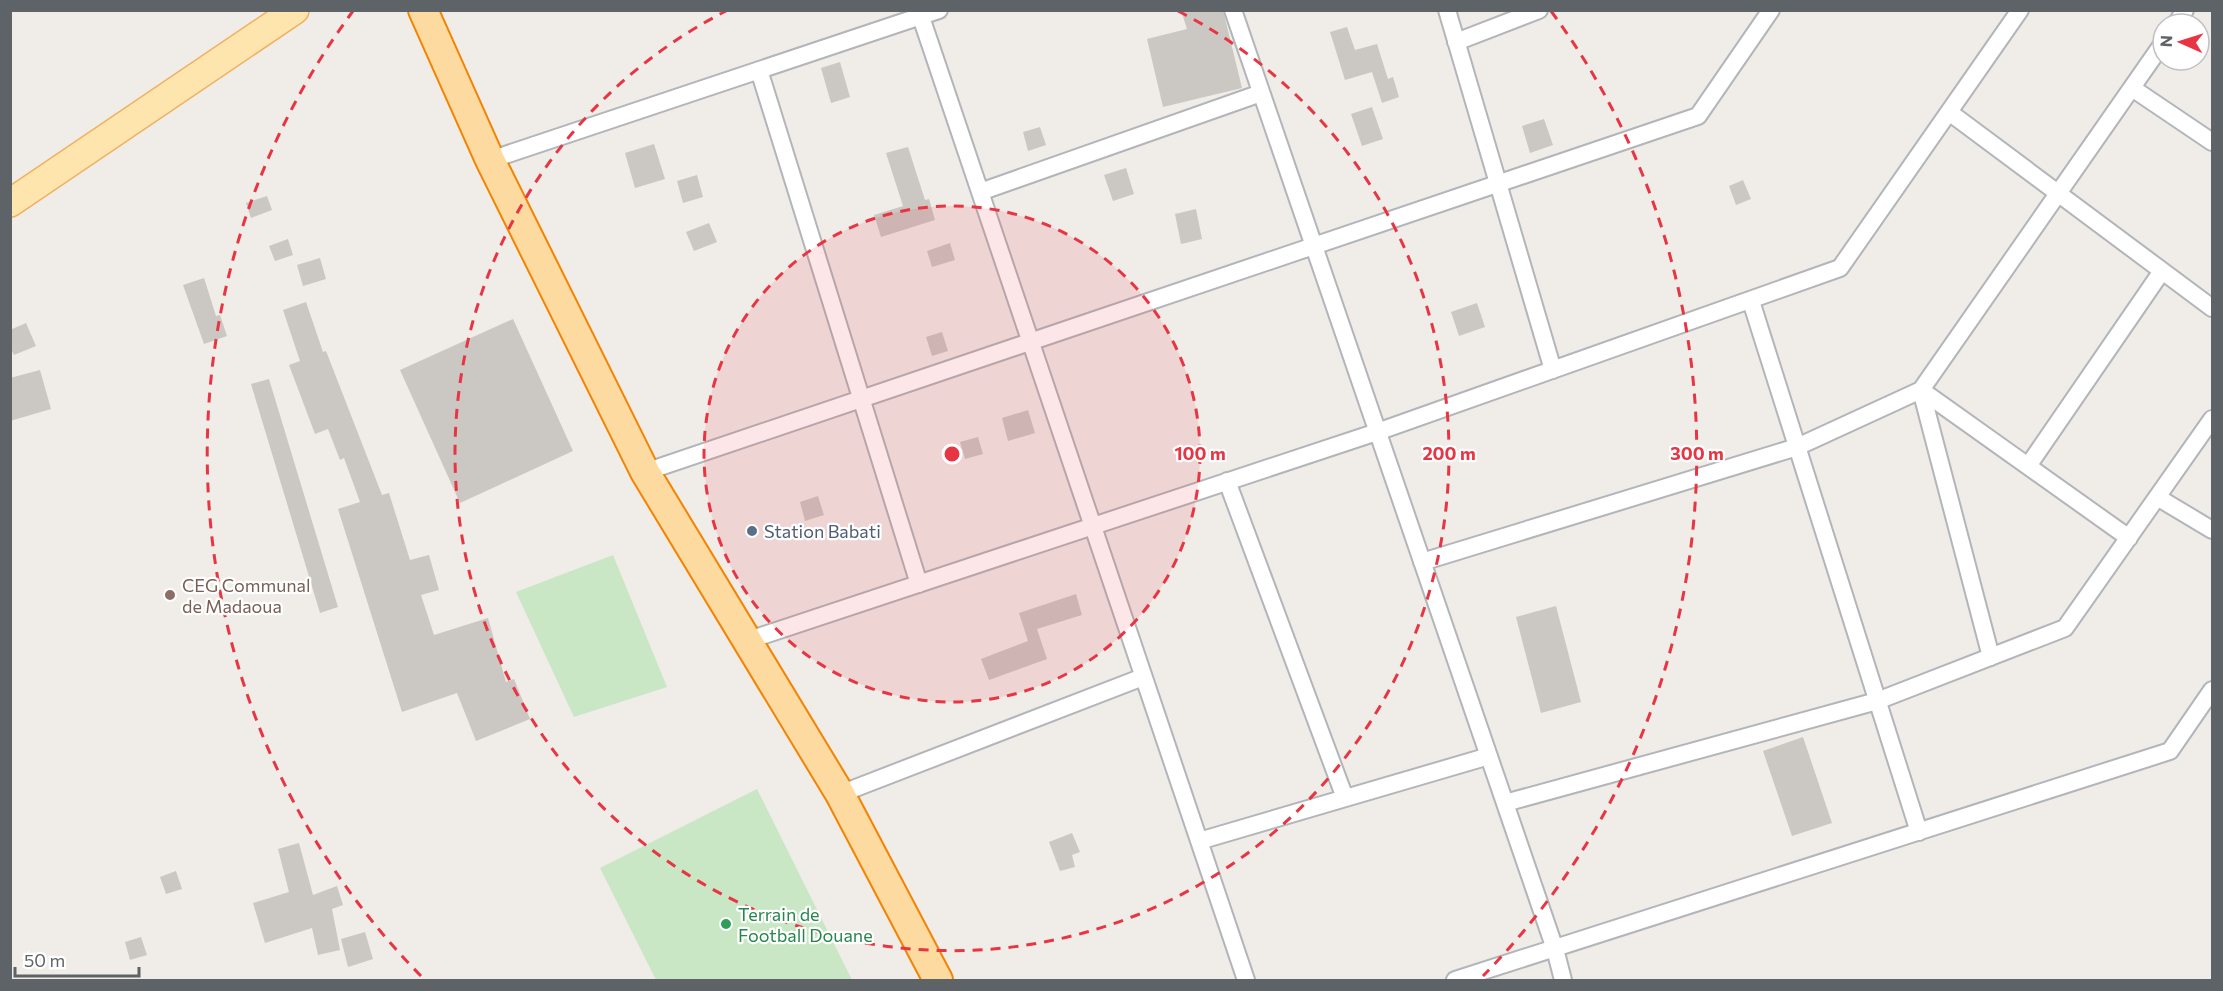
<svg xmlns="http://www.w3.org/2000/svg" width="2223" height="991" font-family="Commissioner,sans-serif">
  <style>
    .green { fill: #c9e7c4 }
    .building { fill: #cbc7c3 }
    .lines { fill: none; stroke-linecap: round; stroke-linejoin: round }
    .minor-casing { stroke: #b2b5b9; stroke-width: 20 }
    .primary-casing { stroke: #f0b15f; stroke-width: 30 }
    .trunk-casing { stroke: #f48302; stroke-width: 32 }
    .minor { stroke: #fff; stroke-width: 16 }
    .primary { stroke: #fee5ad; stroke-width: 27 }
    .trunk { stroke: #fddaa0; stroke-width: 28 }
    .ring { fill: none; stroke: #e83543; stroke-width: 3; stroke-dasharray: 10 8 }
    .service-dot { fill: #5c6f8a; stroke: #fff; stroke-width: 2 }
    .education-dot { fill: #8d6e63; stroke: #fff; stroke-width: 2 }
    .leisure-dot { fill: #2e9e5b; stroke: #fff; stroke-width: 2 }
    .labels { text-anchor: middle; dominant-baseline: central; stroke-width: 4.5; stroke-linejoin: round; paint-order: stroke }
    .service-label { font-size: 18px; fill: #4e5e75; stroke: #fff; text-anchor: start }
    .education-label { font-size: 18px; fill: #785e54; stroke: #fff; text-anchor: start }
    .leisure-label { font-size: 18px; fill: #27864d; stroke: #fff; text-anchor: start }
    .centre { fill: #e83543; stroke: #fff; stroke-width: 3 }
    .ring-label { font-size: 18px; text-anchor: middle; font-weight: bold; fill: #e83543; stroke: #fff; stroke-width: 4.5; stroke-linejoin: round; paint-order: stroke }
  </style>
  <rect width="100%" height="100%" fill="#f0ece7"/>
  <path class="green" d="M613,555L667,687L574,717L516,592Z
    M757,789L852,980H656L600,868Z"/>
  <path class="building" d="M1181,10H1223L1242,88L1163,107L1147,39L1187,29Z
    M1347,27L1355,50L1377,44L1388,79L1393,77L1399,97L1382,103L1372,72L1345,80L1330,32Z
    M840,62L850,97L831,103L821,68Z
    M1372,107L1383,139L1362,146L1351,114Z
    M1544,119L1553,145L1530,153L1522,126Z
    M1040,127L1046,145L1028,151L1023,132Z
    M654,144L665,179L635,188L625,153Z
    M908,147L925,200L929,199L935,220L881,237L874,215L903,206L886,153Z
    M1126,168L1134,194L1113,201L1104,175Z
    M697,175L703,197L683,203L677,181Z
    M1743,180L1751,199L1736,205L1729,186Z
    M267,196L272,210L251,218L246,203Z
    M1196,209L1202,239L1181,244L1175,214Z
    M709,223L717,242L694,251L686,232Z
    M288,239L293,255L275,261L269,246Z
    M950,243L955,260L932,267L927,251Z
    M320,258L326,279L303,286L297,265Z
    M204,278L216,316L220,315L227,336L204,344L183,285Z
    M306,302L323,352L326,351L382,495L389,493L410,560L429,555L439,590L421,595L434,635L488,618L506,682L514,679L530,719L476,741L457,693L402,712L338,509L360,502L344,458L340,460L328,429L315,434L289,365L300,361L283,310Z
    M1477,303L1485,327L1459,336L1451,312Z
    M513,319L573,451L460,503L400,370Z
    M26,323L36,346L14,355L10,347V330Z
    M942,332L948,351L932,356L926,337Z
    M40,370L51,409L10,421V378Z
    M269,379L338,607L320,613L251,384Z
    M1028,410L1035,433L1008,441L1002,418Z
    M978,437L983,454L965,459L960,442Z
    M818,496L824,515L805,521L800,502Z
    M1076,594L1082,615L1037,629L1047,659L989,680L981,659L1028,641L1019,613Z
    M1556,606L1581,702L1541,713L1516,617Z
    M1803,737L1832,823L1792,836L1763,751Z
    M1072,833L1080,852L1072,855L1075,867L1060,871L1049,842Z
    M299,843L313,895L337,886L343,905L332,909L340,950L318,955L312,928L265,943L253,903L289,892L278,849Z
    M176,871L182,889L166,894L160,877Z
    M365,932L373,959L348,967L341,939Z
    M141,937L147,955L130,960L125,942Z"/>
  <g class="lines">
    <defs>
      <path id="minor" d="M1233,10L1555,949L1563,980
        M1447,10L1553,370
        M921,17L1246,980
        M2176,24L2185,10
        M1456,42L1539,10
        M759,70L919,584
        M2132,88L2212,142
        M1949,112L2212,308
        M490,160L939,10
        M980,192L1261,93
        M1751,301L1919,832
        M2028,466L2162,271
        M645,472L1698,116L1771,10
        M1227,481L1345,798
        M2157,497L2212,530
        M1422,562L1797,447L1921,390L2163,43
        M746,641L1377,432L1840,268L2020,10
        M1991,657L1921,390L2129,538
        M840,794L1143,677
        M1505,803L1877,701L2065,628L2212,419
        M1199,841L1489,756
        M1455,980L2170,751L2212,690"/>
      <path id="primary" d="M10,203L295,10"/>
      <path id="trunk" d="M423,10L490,160L645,472L840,794L938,980"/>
    </defs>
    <use href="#minor" class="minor-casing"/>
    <use href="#primary" class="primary-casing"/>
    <use href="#trunk" class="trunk-casing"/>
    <use href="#minor" class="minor"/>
    <use href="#primary" class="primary"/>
    <use href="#trunk" class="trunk"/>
  </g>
  <circle cx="952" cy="454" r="248" fill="#e83543" fill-opacity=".12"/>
  <g class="ring">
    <circle cx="952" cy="454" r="248"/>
    <path d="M1178 11A497 497 0 1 1 726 11"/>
    <path d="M421 976A745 745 0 0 1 353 11M1551 11A745 745 0 0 1 1483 976"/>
  </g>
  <circle class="service-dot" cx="752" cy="531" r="6"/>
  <circle class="education-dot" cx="170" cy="595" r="6"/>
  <circle class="leisure-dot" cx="726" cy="924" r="6"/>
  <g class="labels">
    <g class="service-label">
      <text x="764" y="531">Station Babati</text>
    </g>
    <g class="education-label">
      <text x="182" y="585">CEG Communal<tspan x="182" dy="21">de Madaoua</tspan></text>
    </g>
    <g class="leisure-label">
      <text x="738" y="914">Terrain de<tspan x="738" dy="21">Football Douane</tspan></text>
    </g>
  </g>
  <circle cx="952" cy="454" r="9" class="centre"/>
  <g class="ring-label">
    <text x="1200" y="460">100 m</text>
    <text x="1449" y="460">200 m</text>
    <text x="1697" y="460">300 m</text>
  </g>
  <rect width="2223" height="991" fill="none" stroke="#5e6367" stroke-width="24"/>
  <g transform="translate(2181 42) rotate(273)"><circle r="28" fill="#ffffff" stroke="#bfc1c2" stroke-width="1.5"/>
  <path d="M0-4.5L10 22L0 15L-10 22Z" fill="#e83543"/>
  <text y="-9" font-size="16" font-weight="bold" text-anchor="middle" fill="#5e6367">N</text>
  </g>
  <path d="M15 967v9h124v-9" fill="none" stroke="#5e6367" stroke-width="3"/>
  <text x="24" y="967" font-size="18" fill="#5e6367" stroke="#ffffff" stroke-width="4.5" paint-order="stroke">50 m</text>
</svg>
